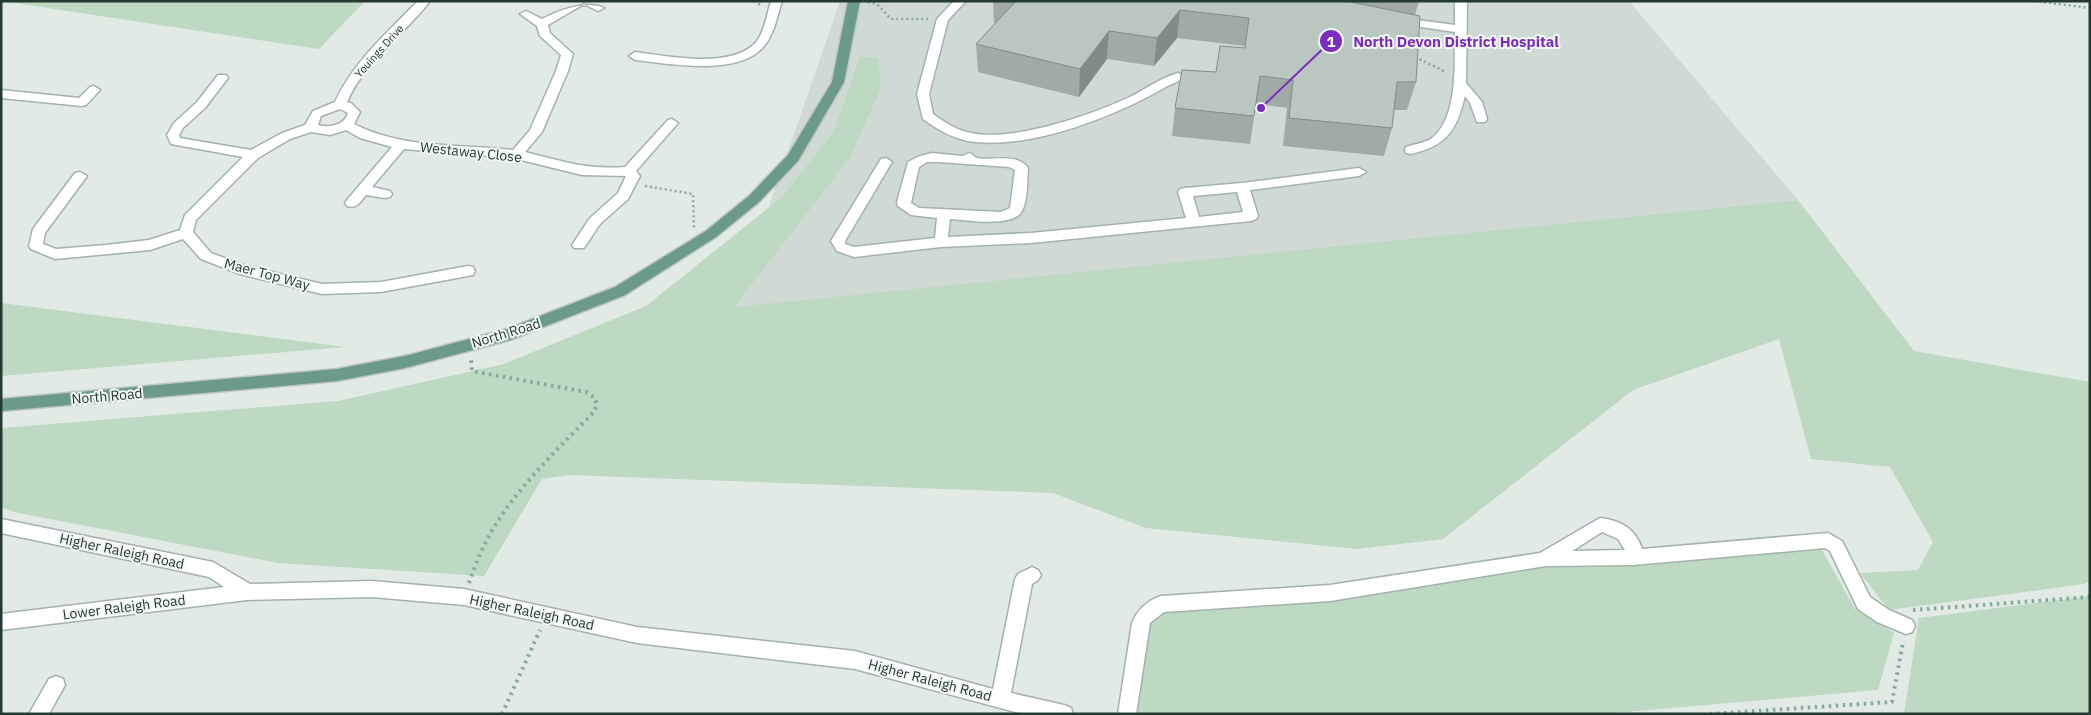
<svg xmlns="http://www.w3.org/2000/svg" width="2091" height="715" font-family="'IBM Plex Sans',sans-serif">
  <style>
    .built { fill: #d0dad4 }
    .green { fill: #bdd9c1 }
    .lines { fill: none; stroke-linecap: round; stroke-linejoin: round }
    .minor-casing { stroke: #a5b1ab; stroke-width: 3 }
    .major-casing { stroke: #bdc4c1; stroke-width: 3 }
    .path-far1 { stroke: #85aa9a; stroke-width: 2.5; stroke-dasharray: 2 3; stroke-linecap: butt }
    .path { stroke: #85aa9a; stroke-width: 4; stroke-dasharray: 2.5 4.5; stroke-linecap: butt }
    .minor { fill: #fff; fill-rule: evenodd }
    .major { fill: #6b9a88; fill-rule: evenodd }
    .wall { fill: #a0aba6 }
    .shaded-wall { fill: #828b87 }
    .building { fill: #bac7c1; stroke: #828b87 }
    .labels { text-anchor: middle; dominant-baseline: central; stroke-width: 4; stroke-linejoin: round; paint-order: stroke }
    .far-street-label { font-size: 11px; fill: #243930; stroke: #f1f7f3 }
    .street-label { font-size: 14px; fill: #243930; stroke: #f1f7f3 }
    .leader { fill: none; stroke: #7b2cbf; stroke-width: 2 }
    .callout-dot { fill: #7b2cbf; stroke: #f1f7f3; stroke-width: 2 }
    .mark-label { font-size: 15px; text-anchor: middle; font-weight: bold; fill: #fff }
    .callout-label { font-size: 15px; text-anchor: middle; font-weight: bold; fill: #7b2cbf; stroke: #f1f7f3; stroke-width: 4; stroke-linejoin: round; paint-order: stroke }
  </style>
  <rect width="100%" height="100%" fill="#e1eae5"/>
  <path class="built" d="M840,1H1629L1798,200L734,308Z"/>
  <path class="green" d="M1,1H365L319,49Z
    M860,57H879L880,90L849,159L734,307L1798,200L1914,351L2090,382V581L2084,584L1889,610L1860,573L1918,570L1933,542L1890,467L1811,459L1779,339L1633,390L1443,539L1357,549L1146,528L1053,493L569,475L542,479L484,576L278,563L14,512L1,507V428L338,401L504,364L646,306L782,197L833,133Z
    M1,303L345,347L1,376Z
    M1822,550L1855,609L1894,633L1878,690L1603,714H1135L1147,625L1166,609L1529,568Z
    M2090,596V714H1904L1919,618Z"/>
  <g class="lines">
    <defs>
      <path id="minor" d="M418,1H430C403,36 365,61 347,102L351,103L360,112L354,124C403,149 459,144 513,150L530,130L556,71L561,55L540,36L537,26L520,14L526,11L542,19C559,10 587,0 604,8L598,11L584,4L548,25L550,33L573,54L568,71L542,132L525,152C562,161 586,170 625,167L668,120L672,119L678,123L636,171L640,176L628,199L600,224L584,248H574L572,245L590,218L618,193L626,176L582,175L513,158L404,149L372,187L390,191L392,194L390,197L385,198L366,195C360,202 357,209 347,206L345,203L347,200L392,147L360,138L346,130L330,135L311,132L290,139L258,158L196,220L193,232L211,253L243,265L322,284L381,282L468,266L473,267L475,271L473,275L381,292L322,294L240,274L201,259L183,239L150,250L55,259L31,249L29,246L33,229L75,173L80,172L87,176L45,233L43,244L56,249L106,245L149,240L180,230L185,215L243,157L171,144L167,135L174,123L197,102L218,75H226L228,78L205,108L183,128L179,135L180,138L251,150L282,133L305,125L313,111L335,102C353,62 388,32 418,1ZM340,109L348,113C344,126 329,128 318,125L321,116Z
        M771,1H782C777,16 775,32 765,45C740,77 671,64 635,60L629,56L635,52C668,56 733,70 757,41C765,30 767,14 771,1Z
        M954,1H966L948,20L929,94L933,114C943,121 954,129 967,132C1009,144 1091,115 1130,97C1146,89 1160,78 1178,73L1184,77C1180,82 1170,84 1164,88C1113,117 1034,148 975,142C955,140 938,130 923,119L917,94L937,19Z
        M1455,1H1467L1466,83L1482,102L1487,119L1485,122H1477L1470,103L1465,96C1456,132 1447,145 1411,154L1406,153L1405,150L1406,147C1414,144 1426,143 1432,138C1459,116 1454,63 1455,32L1401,24L1395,21L1401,18L1455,25Z
        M94,86L100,90L86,105L82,106L1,98V90L79,98L90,87Z
        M932,153L963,156L969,153C972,153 973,156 975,157C987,163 1016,151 1028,168C1027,180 1028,200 1022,211C1013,228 967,220 950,219L948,237L1031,233L1186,218L1178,192L1180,189L1185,188L1242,183L1359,168L1366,172L1359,176L1250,190L1258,216L1256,219L1251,221L1031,243L941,247L854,257L837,251L831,241L881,159L886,158L892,162L845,241V244L854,247L935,238L937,218L911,215L898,206L897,202L908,162L920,156ZM927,162H939L1009,167L1015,170L1010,208L1001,212L919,208L911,203L919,167ZM1237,192L1243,212L1199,217L1193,196Z
        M1600,518C1620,520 1636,529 1642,549L1828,533L1842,541L1870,597L1889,610L1912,620L1915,626L1912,632L1906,634L1877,622L1858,609L1830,551L1825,548L1633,565L1546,566L1330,601L1164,612L1150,623L1136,714H1118L1132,623C1138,609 1147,601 1161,596L1330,585L1540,553ZM1602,532L1618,539L1625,550L1572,551Z
        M1,519L213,562L250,584L372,581L464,589L637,627L855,651L993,689L1015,579L1018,574L1032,567L1038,570L1041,575L1038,580L1032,584L1011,693L1064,705L1071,708L1073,714H1023L855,669L637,643L464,605L372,597L247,600L1,630V614L224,587L209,577L1,533Z
        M56,676L63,679L65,685L49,714H29L49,679Z"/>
      <path id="major" d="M848,1H860L844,82L798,161L759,202L716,237L625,295L510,340L405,368L337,381L1,411V399L337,369L405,356L507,329L615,287L706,231L749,196L788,155L832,82Z"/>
    </defs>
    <use href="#minor" class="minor-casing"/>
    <use href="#major" class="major-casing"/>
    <path class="path-far1" d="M754,1L762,6
      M2034,1L2090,8
      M868,2L877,4L891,19H928
      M1415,57L1446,72
      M645,186L693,194L694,229"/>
    <path class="path" d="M469,583C475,566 481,550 490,534C517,487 557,450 594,412L597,405L595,398L586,392L472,371L471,358
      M1913,610L2090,597
      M502,714L540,630
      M1710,714L1892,702L1903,642"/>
    <use href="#minor" class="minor"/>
    <use href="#major" class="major"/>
  </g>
  <path class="wall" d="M993,1H1419L1415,15L1416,82L1407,110H1394L1392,128L1384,156L1283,146L1287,108L1256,104L1250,144L1172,136L1175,108L1244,48L1245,46L1177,38L1154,66L1107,59L1079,97L978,72L976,44L996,23H994Z"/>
  <path class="shaded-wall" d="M1180,10L1177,38L1154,66L1157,38Z
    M1109,31L1107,59L1079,97L1080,69Z"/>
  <path class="building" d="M1013,1H1346L1420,16L1416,82H1397L1392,128L1289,118L1293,80L1260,76L1254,116L1175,108L1182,70L1216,72L1220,46L1245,48L1249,18L1180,10L1157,38L1109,31L1080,69L976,44L1015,2Z"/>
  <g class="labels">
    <g class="far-street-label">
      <text transform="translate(379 51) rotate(-48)">Youings Drive</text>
    </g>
    <g class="street-label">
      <text transform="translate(471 152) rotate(6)">Westaway Close</text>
      <text transform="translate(267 274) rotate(15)">Maer Top Way</text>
      <text transform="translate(506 333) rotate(-17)">North Road</text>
      <text transform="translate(107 396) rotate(-5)">North Road</text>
      <text transform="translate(122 551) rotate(12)">Higher Raleigh Road</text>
      <text transform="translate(124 607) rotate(-7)">Lower Raleigh Road</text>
      <text transform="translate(532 612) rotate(12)">Higher Raleigh Road</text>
      <text transform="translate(930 680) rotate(15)">Higher Raleigh Road</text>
    </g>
  </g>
  <path class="leader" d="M1261 108L1331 41"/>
  <g class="callout-dot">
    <circle cx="1261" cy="108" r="5"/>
    <circle cx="1331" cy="41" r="12"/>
  </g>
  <g class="mark-label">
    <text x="1331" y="47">1</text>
  </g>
  <g class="callout-label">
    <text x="1456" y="47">North Devon District Hospital</text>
  </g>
  <rect width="2091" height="715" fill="none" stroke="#243930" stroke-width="5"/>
</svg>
